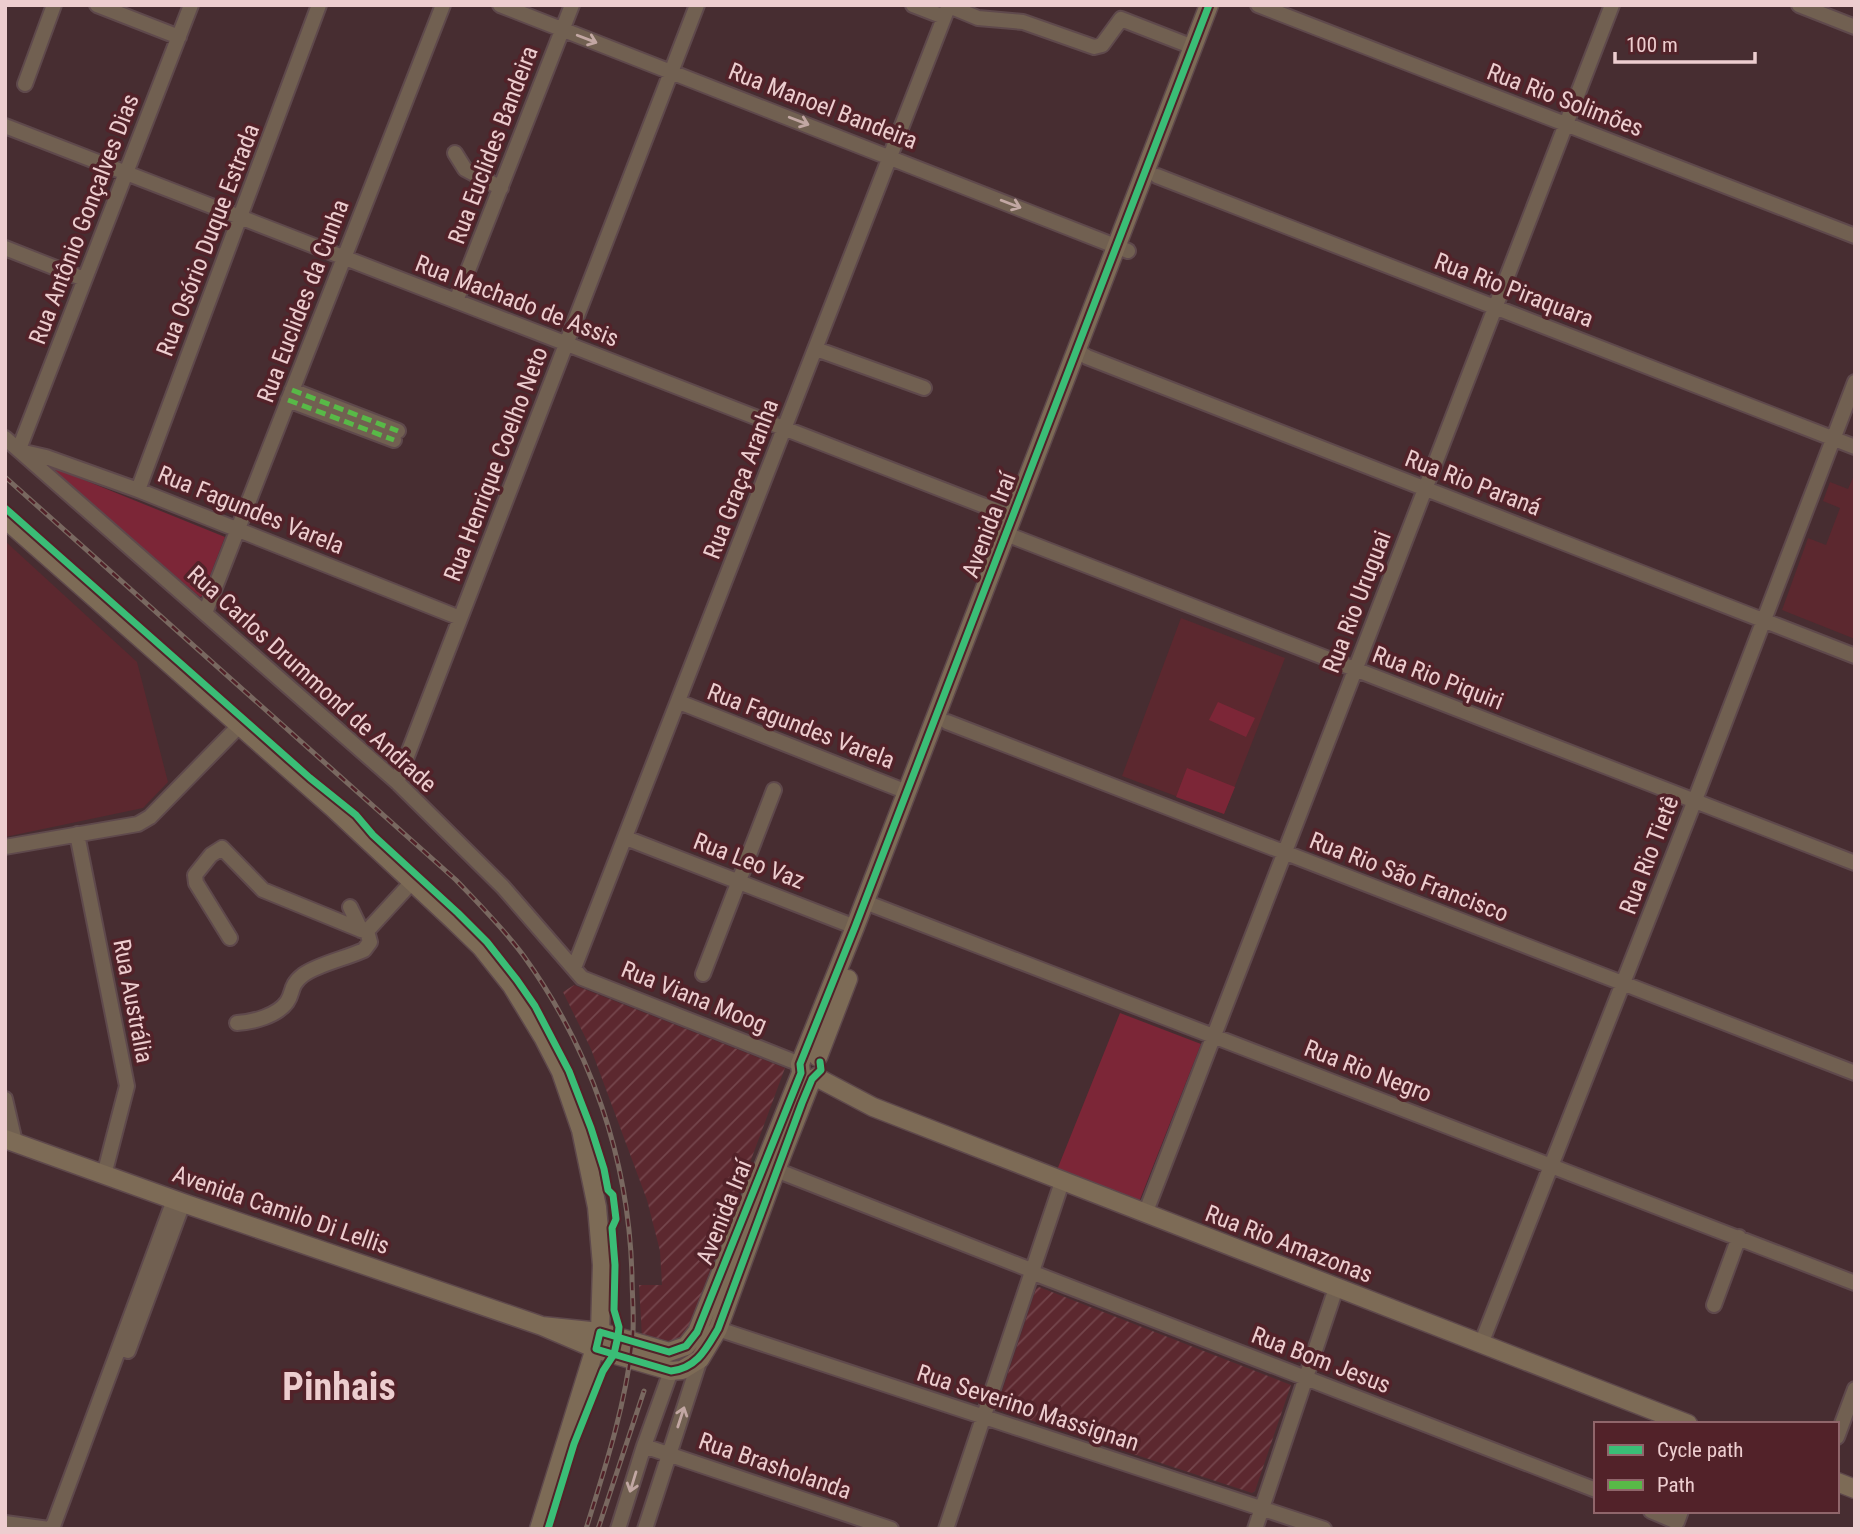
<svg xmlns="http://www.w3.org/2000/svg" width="1860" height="1534" font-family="'Roboto Condensed',sans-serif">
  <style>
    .built { fill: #5c282f }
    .industrial { fill: url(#industrial-furrows) }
    .green { fill: #7c2637 }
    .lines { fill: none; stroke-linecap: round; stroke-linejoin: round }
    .minor-casing { stroke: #5f494c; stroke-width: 18 }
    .major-casing { stroke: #5f494c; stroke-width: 21 }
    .minor { stroke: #716051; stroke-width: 14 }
    .major { stroke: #7d6b56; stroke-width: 18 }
    .rail-casing { stroke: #796860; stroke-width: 5 }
    .rail { stroke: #522229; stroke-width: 2.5; stroke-dasharray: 8; stroke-linecap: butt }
    .quiet { stroke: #58b947; stroke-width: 5; stroke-dasharray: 10 5; stroke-linecap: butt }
    .cycleway-casing { stroke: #522229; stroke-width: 11 }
    .cycleway { stroke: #3abd76; stroke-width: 7 }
    .oneway { stroke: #c2a7a3 }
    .labels { text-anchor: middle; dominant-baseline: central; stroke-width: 7; stroke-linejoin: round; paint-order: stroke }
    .street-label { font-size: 24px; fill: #edcdcf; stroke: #522229 }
    .town-label { font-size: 38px; font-weight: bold; fill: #edcdcf; stroke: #522229 }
  </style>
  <defs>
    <pattern id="industrial-furrows" width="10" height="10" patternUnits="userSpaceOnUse" patternTransform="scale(1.75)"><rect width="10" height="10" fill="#5c282f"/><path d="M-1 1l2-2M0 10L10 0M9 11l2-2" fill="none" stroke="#74464c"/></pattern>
  </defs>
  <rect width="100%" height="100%" fill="#472d31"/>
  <path class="built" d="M1855,473V639L1782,610L1808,538L1826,545L1840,508L1823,501L1830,482L1848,489Z
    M5,541L137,662L168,782L143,808L5,837Z
    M1181,618L1285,658L1224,814L1122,776Z"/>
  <path class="industrial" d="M574,985L785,1068L691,1322L680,1340L671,1345L642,1337L639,1285H662L660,1251L647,1200L591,1049L563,992Z
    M1039,1287L1291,1385L1255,1491L1252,1493L999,1410L997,1406L1036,1289Z"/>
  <path class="green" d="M57,469L225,537L202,596L200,597L58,476L55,471Z
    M1218,702L1255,718L1246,737L1209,720Z
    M1187,768L1235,787L1224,814L1176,797Z
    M1120,1013L1201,1044L1139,1202L1057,1170Z"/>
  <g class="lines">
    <defs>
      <path id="minor" d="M97,5L179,37
        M500,5L1128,251
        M913,5L944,17
        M1258,5L1855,236
        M1799,5L1855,27
        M949,6L978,18L1023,22L1094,47L1102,45L1121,19L1193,47
        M25,84L54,5
        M5,126L1013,517
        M455,153L465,169L501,188
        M1157,176L1855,447
        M5,248L84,279
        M456,301L572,5
        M816,349L924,388
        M1077,350L1087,357L1855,656
        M292,390L398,431
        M288,400L394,440
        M5,438L397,782L503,887L582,978L800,1064
        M19,449L191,5
        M24,452L46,457L138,490L460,618
        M138,490L319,5
        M1006,534L1855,863
        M205,613L443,5
        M679,702L907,792
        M947,722L1855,1073
        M397,782L697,5
        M77,834L127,1086L104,1175
        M626,838L855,927
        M5,847L138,824L150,817L239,726
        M865,902L1855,1283
        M350,907L361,930L367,931L412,882
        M230,938L196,883L195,875L211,855L222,848L263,890L361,930
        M574,968L949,5
        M703,974L774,790
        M237,1023C253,1022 277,1016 287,1002C294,992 289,986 303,975C318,964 347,958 364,950L370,942L367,931
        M5,1099L15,1142
        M776,1170L1031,1270
        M1145,1214L1612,5
        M1031,1272L1596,1490
        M1714,1305L1739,1237
        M718,1329L1324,1529
        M1481,1344L1695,800L1855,382
        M128,1351L183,1203
        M1837,1437L1855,1389
        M644,1446L891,1529
        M1651,1511L1677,1522L1681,1511
        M5,1523L49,1529
        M52,1529L174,1200
        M618,1529L644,1446L671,1371
        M645,1529L700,1359
        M946,1529L1062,1182
        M1255,1529L1336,1288"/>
      <path id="major" d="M5,519L332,807L452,919L481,947L512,986L543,1037L561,1072L581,1130L597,1207L602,1265L600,1332L539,1529
        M818,1057L848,979
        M816,1077L873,1107L1688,1424
        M5,1139L183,1203L542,1326L596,1349L671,1371L682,1370L700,1359L718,1329L776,1170L812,1079
        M542,1326L600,1332L669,1352L686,1346L697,1332L801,1073L800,1064L855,927L1209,5
        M1837,1482L1855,1489"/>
    </defs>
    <use href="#minor" class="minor-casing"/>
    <use href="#major" class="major-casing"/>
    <use href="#minor" class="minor"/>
    <use href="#major" class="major"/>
    <defs>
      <path id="rail" d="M5,477L456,880C479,904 503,928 523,955C591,1049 629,1159 632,1276C632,1298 635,1322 632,1344C625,1407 605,1468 586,1529
        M598,1529L644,1391"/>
    </defs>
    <use href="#rail" class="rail-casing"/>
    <use href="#rail" class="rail"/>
    <path class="quiet" d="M292,390L398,431
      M288,400L394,440"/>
    <defs>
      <path id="cycleway" d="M5,508L310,778L356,815L373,835L458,913L487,942L517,980L535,1006L569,1071L591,1128L604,1169L608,1190L613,1195L616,1219L612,1228L615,1265L614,1310L619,1327L618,1336L614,1354L603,1371L574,1444L548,1529
        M820,1062L821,1070L812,1079L802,1103L718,1329C706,1349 697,1368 671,1371L596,1349L600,1332L669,1352L686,1346L697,1332L801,1073L800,1064L855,927L1209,5"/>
    </defs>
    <use href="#cycleway" class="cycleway-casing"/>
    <use href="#cycleway" class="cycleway"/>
  </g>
  <defs><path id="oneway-shaft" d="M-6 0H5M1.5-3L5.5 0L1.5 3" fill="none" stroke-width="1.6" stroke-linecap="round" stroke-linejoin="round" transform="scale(1.75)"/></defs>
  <g class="oneway">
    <use href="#oneway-shaft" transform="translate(587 39) rotate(21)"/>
    <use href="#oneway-shaft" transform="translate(799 121) rotate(21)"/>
    <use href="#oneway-shaft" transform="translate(1011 204) rotate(21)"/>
    <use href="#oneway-shaft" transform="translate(681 1417) rotate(-72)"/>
    <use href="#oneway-shaft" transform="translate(633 1482) rotate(107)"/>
  </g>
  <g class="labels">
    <g class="street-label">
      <text transform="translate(1565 100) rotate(21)">Rua Rio Solimões</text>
      <text transform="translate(823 106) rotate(21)">Rua Manoel Bandeira</text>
      <text transform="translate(493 145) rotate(-69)">Rua Euclides Bandeira</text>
      <text transform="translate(84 219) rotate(-69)">Rua Antônio Gonçalves Dias</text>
      <text transform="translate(208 240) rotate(-69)">Rua Osório Duque Estrada</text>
      <text transform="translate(1514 290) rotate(21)">Rua Rio Piraquara</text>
      <text transform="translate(303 301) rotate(-69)">Rua Euclides da Cunha</text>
      <text transform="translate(517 301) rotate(21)">Rua Machado de Assis</text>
      <text transform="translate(496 464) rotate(-69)">Rua Henrique Coelho Neto</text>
      <text transform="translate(741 479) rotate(-69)">Rua Graça Aranha</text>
      <text transform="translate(1473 483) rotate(21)">Rua Rio Paraná</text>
      <text transform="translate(251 510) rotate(22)">Rua Fagundes Varela</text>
      <text transform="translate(989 525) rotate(-69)">Avenida Iraí</text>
      <text transform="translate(1357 602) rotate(-69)">Rua Rio Uruguai</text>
      <text transform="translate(1438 678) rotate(21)">Rua Rio Piquiri</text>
      <text transform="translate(312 679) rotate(42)">Rua Carlos Drummond de Andrade</text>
      <text transform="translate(801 726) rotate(21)">Rua Fagundes Varela</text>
      <text transform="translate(1649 855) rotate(-69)">Rua Rio Tietê</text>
      <text transform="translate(749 861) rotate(21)">Rua Leo Vaz</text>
      <text transform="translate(1409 877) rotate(21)">Rua Rio São Francisco</text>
      <text transform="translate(694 997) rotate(22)">Rua Viana Moog</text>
      <text transform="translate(133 1001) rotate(79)">Rua Austrália</text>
      <text transform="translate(1368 1071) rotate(21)">Rua Rio Negro</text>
      <text transform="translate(281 1210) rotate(19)">Avenida Camilo Di Lellis</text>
      <text transform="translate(724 1212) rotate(-68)">Avenida Iraí</text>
      <text transform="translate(1289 1244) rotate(21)">Rua Rio Amazonas</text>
      <text transform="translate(1321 1360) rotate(21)">Rua Bom Jesus</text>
      <text transform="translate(1028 1408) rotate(18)">Rua Severino Massignan</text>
      <text transform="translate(775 1466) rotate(19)">Rua Brasholanda</text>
    </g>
    <g class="town-label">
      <text x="339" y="1387">Pinhais</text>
    </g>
  </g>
  <rect width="1860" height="1534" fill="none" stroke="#edcdcf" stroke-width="14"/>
  <rect x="1594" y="1422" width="245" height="91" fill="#522229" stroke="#90666b" stroke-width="2"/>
  <rect x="1608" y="1445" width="35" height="10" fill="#3abd76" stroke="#90666b" stroke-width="2"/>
  <text x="1657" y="1457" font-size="21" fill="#edcdcf">Cycle path</text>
  <rect x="1608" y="1480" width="35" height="10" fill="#58b947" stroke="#90666b" stroke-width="2"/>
  <text x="1657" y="1492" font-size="21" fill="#edcdcf">Path</text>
  <path d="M1615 52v10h140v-10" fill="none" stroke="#edcdcf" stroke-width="3.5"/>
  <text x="1626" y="52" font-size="21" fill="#edcdcf" stroke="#522229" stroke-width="5" paint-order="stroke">100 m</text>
</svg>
